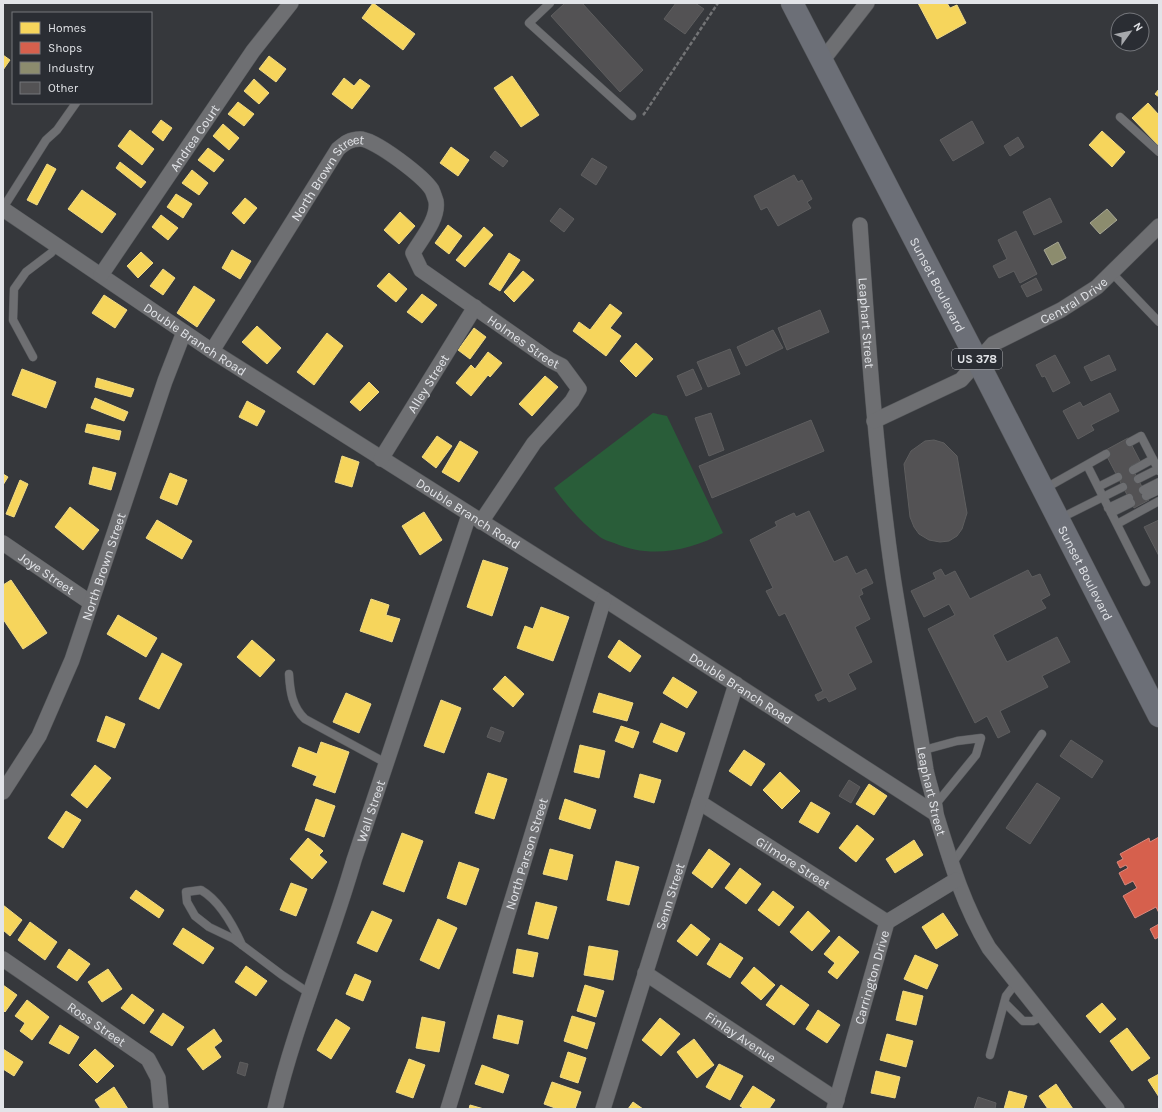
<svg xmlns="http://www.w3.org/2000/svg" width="1162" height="1112" font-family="Karla,sans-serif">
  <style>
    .green { fill: #295d39 }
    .homes { fill: #f6d55c; stroke: #f0da86 }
    .shops { fill: #d6604d; stroke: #da887c }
    .industry { fill: #8c8c6e; stroke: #a6a693 }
    .building { fill: #535254; stroke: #5e5e5f }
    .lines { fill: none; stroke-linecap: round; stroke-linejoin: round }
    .lane-casing { stroke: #55575a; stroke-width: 9 }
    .street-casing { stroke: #55575a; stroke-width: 16 }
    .primary-casing { stroke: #55575a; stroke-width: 23 }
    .path { stroke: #727375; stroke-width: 2.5; stroke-dasharray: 4 2; stroke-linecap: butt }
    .lane { stroke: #6e6f72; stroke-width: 8 }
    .street { stroke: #6e6f72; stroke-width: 15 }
    .primary { stroke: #6c6f77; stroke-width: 22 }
    .labels { text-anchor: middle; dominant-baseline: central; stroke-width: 4; stroke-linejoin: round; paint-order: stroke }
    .shield { fill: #2a2d33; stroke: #abadb2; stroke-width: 1 }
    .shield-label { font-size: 12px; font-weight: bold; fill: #e2e4e8 }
    .street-label { font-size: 13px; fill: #e2e4e8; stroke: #2a2d33 }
  </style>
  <rect width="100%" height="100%" fill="#36383c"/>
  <path class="green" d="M653,413L667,416L723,533C689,551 650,559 614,543C609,541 604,540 600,537C582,523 567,506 554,488Z"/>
  <path class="homes" d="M373,3L415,34L403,50L362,18Z
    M918,3H947L950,8L957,5L966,23L937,39Z
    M3,55L10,60L3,70Z
    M269,56L286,69L276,82L259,69Z
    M512,76L539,115L521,127L494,88Z
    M344,78L354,86L360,79L370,86L352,109L332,94Z
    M254,79L269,93L259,104L244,91Z
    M1159,89V97L1155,94Z
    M238,102L254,114L244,126L228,114Z
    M1148,103L1159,115V146L1132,118Z
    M161,120L172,128L163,141L152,132Z
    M223,124L239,138L229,150L213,136Z
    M130,130L154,149L142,165L118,146Z
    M1102,131L1125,152L1112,167L1089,145Z
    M451,147L469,160L458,176L440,163Z
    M208,148L224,160L214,172L198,160Z
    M120,162L146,182L141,188L116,168Z
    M47,164L56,169L37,205L27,200Z
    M192,170L208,183L199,195L182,183Z
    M82,190L116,214L102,233L68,209Z
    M176,194L192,204L183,218L167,207Z
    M245,198L257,208L244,224L232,213Z
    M400,212L415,226L399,244L384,230Z
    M161,215L178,228L168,240L152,227Z
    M448,225L462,236L449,254L435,243Z
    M484,227L493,235L465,267L456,260Z
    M232,250L251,261L240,279L222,268Z
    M141,252L153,263L138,278L127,266Z
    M509,253L520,260L500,291L489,284Z
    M163,269L175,278L163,295L150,286Z
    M523,271L534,280L514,302L504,292Z
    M389,273L407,289L396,302L377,286Z
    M194,286L215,300L197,327L177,313Z
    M422,294L437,305L422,323L407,312Z
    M104,295L127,310L115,328L92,313Z
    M610,304L622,313L610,328L621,336L606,356L573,331L579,322L590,330Z
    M257,326L281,348L267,364L242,342Z
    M474,328L486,337L470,359L458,350Z
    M327,333L343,346L314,385L297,372Z
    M636,343L653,359L636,377L620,361Z
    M488,352L502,363L490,377L488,375L471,396L456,383L471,365L475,369Z
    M22,369L56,382L46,408L12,395Z
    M545,376L558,387L532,416L519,404Z
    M97,378L134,389L131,397L95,387Z
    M369,382L379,392L360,411L350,402Z
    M95,398L128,412L124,421L91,408Z
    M247,401L265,411L257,426L239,417Z
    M87,424L121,431L119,440L85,432Z
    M437,436L452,446L436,468L422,457Z
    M460,441L478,452L459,482L442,472Z
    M342,456L359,462L352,487L335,482Z
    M93,467L116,473L111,490L89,484Z
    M170,473L187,480L177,505L160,498Z
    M3,474L8,477L3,485Z
    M20,480L28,484L14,517L6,514Z
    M70,507L99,530L83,550L55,527Z
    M424,512L442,540L420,555L402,526Z
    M157,520L192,541L182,559L146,538Z
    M483,560L508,568L492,616L467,607Z
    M11,580L47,633L23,649L3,619V585Z
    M371,599L389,605L386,615L400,619L392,642L360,631Z
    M541,607L569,617L553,661L517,648L525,626L533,629Z
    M118,615L157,638L146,657L107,634Z
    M252,640L275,660L260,677L237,657Z
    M619,640L641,656L630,672L608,657Z
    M162,653L182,664L159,709L139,699Z
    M505,676L524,694L513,707L493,689Z
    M673,677L697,692L687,708L663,693Z
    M346,693L371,704L359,733L333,722Z
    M599,693L633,703L627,721L593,712Z
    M441,700L461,708L444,753L424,746Z
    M106,716L125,724L115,748L97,741Z
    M661,723L685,733L677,752L653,742Z
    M621,726L639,732L633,748L615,741Z
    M321,742L349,752L335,793L313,785L317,776L292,766L299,747L317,754Z
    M580,745L605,751L599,778L574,772Z
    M744,750L765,764L751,786L729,771Z
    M95,765L111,778L87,808L71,795Z
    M780,772L800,791L782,809L763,790Z
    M488,773L507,779L494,819L475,813Z
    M640,774L661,780L654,803L634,797Z
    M869,784L887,796L874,815L856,804Z
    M316,799L335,806L324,837L305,830Z
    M565,799L596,810L590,829L559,819Z
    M811,802L830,813L818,833L799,822Z
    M66,811L81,820L63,848L48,838Z
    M857,825L874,839L856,862L839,848Z
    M402,833L423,841L404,892L383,884Z
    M308,838L323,851L319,855L327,862L312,879L290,859Z
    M914,840L923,855L895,873L886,859Z
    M550,849L573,855L567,880L543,874Z
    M709,849L730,864L712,888L692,873Z
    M616,861L639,867L629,905L607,900Z
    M459,862L479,869L466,905L447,898Z
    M740,868L761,884L746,904L725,888Z
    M291,883L307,889L296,916L280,910Z
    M136,890L164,910L159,918L130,898Z
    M773,891L794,907L779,926L758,910Z
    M536,902L557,907L548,939L528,934Z
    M3,905L22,920L10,936L3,930Z
    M372,911L392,920L377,952L357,943Z
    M808,911L830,931L812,951L790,932Z
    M943,913L958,935L936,949L922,927Z
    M438,919L457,928L439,969L420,960Z
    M30,922L57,942L45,960L18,940Z
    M691,924L710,939L697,956L677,941Z
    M183,928L214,948L203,964L173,944Z
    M839,936L859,952L837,979L828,972L835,963L824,954Z
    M720,943L743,958L730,978L707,964Z
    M589,946L618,951L613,980L584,975Z
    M69,949L90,964L77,981L57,967Z
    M517,949L538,953L533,977L513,973Z
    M915,955L938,965L927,989L904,979Z
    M246,966L267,981L256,996L235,982Z
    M754,967L775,985L761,1000L741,983Z
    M108,969L122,989L102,1002L88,982Z
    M355,974L371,981L363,1001L346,994Z
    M3,985L17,995L5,1012L3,1010Z
    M585,985L604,991L596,1017L577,1011Z
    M781,985L809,1005L794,1025L766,1005Z
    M903,991L923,996L916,1025L896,1020Z
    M132,994L154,1010L144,1024L121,1008Z
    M27,1000L49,1017L32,1040L20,1031L25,1023L15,1016Z
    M1102,1003L1116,1019L1100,1033L1086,1016Z
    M818,1010L840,1025L827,1043L806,1029Z
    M163,1013L184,1027L172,1046L150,1032Z
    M498,1015L523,1021L518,1044L493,1038Z
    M572,1016L595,1023L587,1049L564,1041Z
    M422,1017L445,1022L439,1052L416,1048Z
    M660,1018L680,1034L661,1056L642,1040Z
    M336,1019L350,1028L331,1059L317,1050Z
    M60,1025L79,1037L69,1054L49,1043Z
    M1127,1028L1150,1058L1132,1071L1110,1041Z
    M214,1029L222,1041L214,1047L221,1057L203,1070L187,1049Z
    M887,1034L913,1041L906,1067L880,1060Z
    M694,1039L714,1065L697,1078L677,1052Z
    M3,1049L23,1062L14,1076L3,1069Z
    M95,1049L114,1066L97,1083L79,1065Z
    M568,1052L586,1058L578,1083L560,1077Z
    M409,1059L425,1065L413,1098L396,1092Z
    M719,1064L743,1076L730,1100L706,1087Z
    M482,1065L509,1075L503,1093L475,1084Z
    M876,1071L900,1077L895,1098L871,1093Z
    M1159,1074V1097L1148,1080Z
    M552,1082L581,1092L575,1109H558L544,1104Z
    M1056,1084L1073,1109H1048L1039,1096Z
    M753,1086L775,1100L769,1109H745L740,1106Z
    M114,1087L128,1109H101L95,1100Z
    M1009,1091L1027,1096L1023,1109H1004Z
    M633,1102L643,1109H628Z
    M470,1105L484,1109H469Z"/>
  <path class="shops" d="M1159,837V913L1156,907L1135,918L1123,896L1137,888L1133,881L1125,885L1119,873L1128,868L1126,865L1120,868L1117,862L1123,859L1120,854L1149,838L1150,842Z
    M1159,924V937L1155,939L1150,929Z"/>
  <path class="industry" d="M1107,209L1117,220L1100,234L1090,223Z
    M1058,242L1066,258L1052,265L1044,250Z"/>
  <path class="building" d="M565,3H582L643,70L620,92L551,16Z
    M676,3H695L704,9L685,34L664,19Z
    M972,121L984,143L953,161L940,140Z
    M1018,137L1024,147L1010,156L1004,146Z
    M495,151L508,161L503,167L490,157Z
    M592,158L607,167L596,185L581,175Z
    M794,175L798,182L802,180L812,199L807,202L811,208L778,226L767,207L761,210L754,196Z
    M1050,198L1062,222L1034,235L1023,212Z
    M560,208L574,219L564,232L550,221Z
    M1016,231L1037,274L1020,283L1014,271L999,278L993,266L1007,259L998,240Z
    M1036,278L1042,290L1027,297L1021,286Z
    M820,310L829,332L787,350L778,328Z
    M773,330L783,348L746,366L737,347Z
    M730,349L740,374L708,387L697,362Z
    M1055,355L1070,383L1053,392L1045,376L1042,377L1036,365Z
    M1109,355L1116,370L1091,381L1084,367Z
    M693,369L702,389L686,396L677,376Z
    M1110,393L1119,411L1091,425L1094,430L1078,439L1063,411L1080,402L1083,407Z
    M711,413L724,450L709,456L695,418Z
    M811,420L824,451L712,498L699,466Z
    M1128,438L1140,461L1131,466L1149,500L1134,508L1104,451Z
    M934,440L944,443L957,456L967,513L962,529L957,536L949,541L940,542L929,540L919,534L914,527L910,517L904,464L911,451L925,441Z
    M809,511L834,562L847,556L856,574L866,569L873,583L861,589L863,594L859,596L870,619L855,627L872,662L848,674L856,689L829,702L826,697L818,701L815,695L823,691L785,613L779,616L766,591L773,588L750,540L777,526L775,522L794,513L796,517Z
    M1159,520V556L1144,527Z
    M941,569L945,576L955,571L970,599L1028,570L1032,577L1040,574L1050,595L1041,600L1046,608L993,635L1007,662L1057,637L1070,662L1042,676L1048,687L1000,711L1010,732L998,738L987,716L975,723L928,629L955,615L949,604L924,617L911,591L936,579L933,573Z
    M491,727L504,732L500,742L487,737Z
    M1071,740L1103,761L1092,778L1060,756Z
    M849,780L860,787L851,803L839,796Z
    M1037,783L1060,798L1030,844L1006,828Z
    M240,1062L248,1064L245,1076L237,1073Z
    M978,1097L996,1103L995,1109H974Z"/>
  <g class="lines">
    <defs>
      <path id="lane" d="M550,3L529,23L632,116
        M1120,117L1159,152
        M3,208L46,140L57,130L76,103
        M1112,273L1159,322
        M33,357L13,320L14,289L26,272L51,253L57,246
        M1130,442L1141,436L1159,471
        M1087,465L1146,582
        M1133,470L1153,459
        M1138,479L1158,469
        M1098,487L1118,477
        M1044,489L1106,454
        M1143,490L1159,482
        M1146,496L1159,490
        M1108,508L1129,498
        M1111,513L1131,503
        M1059,519L1123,487
        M1117,524L1159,501
        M289,674C290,691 292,707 305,719L386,763
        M924,750L957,741L981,738L976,755L936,804
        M952,864L1042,734
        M242,945C233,925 220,901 201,890L186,892L187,902L195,916L209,927L234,939L282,975L309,993
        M1005,1003L1023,1021H1033L1042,1016
        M990,1055L1006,996L1016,983"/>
      <g id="street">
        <path d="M822,61L867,3"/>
        <path id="s1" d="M3,209L212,351L604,599L936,814"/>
        <path id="s2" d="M860,225C868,343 876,460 893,577C903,641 916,706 926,770C929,785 935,799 936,814C951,863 963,904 989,948L1117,1109"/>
        <path id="s3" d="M101,275L253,51L291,3"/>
        <path id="s4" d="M212,351L338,149C345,143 350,139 360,139C375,139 424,177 432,190C433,192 435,198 436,201C439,219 421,239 413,253L421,270L550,360L562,366L579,389L572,401L534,443L481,522"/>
        <path id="s5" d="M874,421L961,380L993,344L1061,310L1097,287L1159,226"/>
        <path id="s6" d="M381,459L475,307"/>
        <path id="s7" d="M3,543L91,603"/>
        <path id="s8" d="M3,792L39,736L72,660L165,381L184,332"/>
        <path id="s9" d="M699,802L887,922"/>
        <path id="s10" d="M3,959L148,1059L158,1078L161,1109"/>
        <path id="s11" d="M645,973L837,1100"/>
        <path id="s12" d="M275,1109C295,1024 330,944 354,860L469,515"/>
        <path id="s13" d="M448,1109L604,599"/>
        <path id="s14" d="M603,1109L736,684"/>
        <path id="s15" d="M834,1109L887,922L956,880"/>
      </g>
      <g id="primary">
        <path id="s16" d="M792,3L977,360L1159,716"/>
      </g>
    </defs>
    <use href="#lane" class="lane-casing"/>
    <use href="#street" class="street-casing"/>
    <use href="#primary" class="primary-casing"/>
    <path class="path" d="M643,115L644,114L718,3"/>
    <use href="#lane" class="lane"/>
    <use href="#street" class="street"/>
    <use href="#primary" class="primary"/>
  </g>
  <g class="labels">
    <rect class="shield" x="952" y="349" width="50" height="20" rx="3"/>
    <g class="shield-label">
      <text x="977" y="359">US 378</text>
    </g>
    <g class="street-label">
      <text stroke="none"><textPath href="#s3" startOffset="166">Andrea Court</textPath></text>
      <text stroke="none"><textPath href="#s4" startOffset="211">North Brown Street</textPath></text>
      <text stroke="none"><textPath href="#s16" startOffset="317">Sunset Boulevard</textPath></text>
      <text stroke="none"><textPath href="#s5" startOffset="236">Central Drive</textPath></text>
      <text stroke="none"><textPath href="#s2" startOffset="98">Leaphart Street</textPath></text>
      <text stroke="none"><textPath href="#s1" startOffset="232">Double Branch Road</textPath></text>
      <text stroke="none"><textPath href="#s4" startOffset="566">Holmes Street</textPath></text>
      <text stroke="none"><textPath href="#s6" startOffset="89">Alley Street</textPath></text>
      <text stroke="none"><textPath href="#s1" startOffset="556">Double Branch Road</textPath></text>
      <text stroke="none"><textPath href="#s8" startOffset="248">North Brown Street</textPath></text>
      <text stroke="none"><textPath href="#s7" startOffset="53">Joye Street</textPath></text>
      <text stroke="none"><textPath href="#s16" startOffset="641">Sunset Boulevard</textPath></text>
      <text stroke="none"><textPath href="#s1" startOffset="880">Double Branch Road</textPath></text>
      <text stroke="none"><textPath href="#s2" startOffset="571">Leaphart Street</textPath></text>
      <text stroke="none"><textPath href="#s12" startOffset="313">Wall Street</textPath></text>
      <text stroke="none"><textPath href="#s13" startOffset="267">North Parson Street</textPath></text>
      <text stroke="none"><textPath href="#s9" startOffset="112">Gilmore Street</textPath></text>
      <text stroke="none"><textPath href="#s14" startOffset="223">Senn Street</textPath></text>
      <text stroke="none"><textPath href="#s15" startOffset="137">Carrington Drive</textPath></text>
      <text stroke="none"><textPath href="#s10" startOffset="114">Ross Street</textPath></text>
      <text stroke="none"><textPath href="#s11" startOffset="115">Finlay Avenue</textPath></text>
    </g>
  </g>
  <rect width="1162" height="1112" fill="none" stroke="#e2e4e8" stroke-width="8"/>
  <rect x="12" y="12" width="140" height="92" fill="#2a2d33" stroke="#74767b"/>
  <rect x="20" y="22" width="20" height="12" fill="#f6d55c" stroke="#74767b"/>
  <text x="48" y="32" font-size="12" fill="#e2e4e8">Homes</text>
  <rect x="20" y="42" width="20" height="12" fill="#d6604d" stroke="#74767b"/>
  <text x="48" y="52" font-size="12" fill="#e2e4e8">Shops</text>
  <rect x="20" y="62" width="20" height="12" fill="#8c8c6e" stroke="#74767b"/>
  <text x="48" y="72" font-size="12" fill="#e2e4e8">Industry</text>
  <rect x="20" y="82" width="20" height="12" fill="#535254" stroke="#74767b"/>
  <text x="48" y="92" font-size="12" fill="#e2e4e8">Other</text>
  <g transform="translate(1130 32) rotate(57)"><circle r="19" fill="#2a2d33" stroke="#74767b"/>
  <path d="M0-3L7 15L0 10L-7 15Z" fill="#a6a8ac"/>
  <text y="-6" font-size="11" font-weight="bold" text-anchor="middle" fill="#e2e4e8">N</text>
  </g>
</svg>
